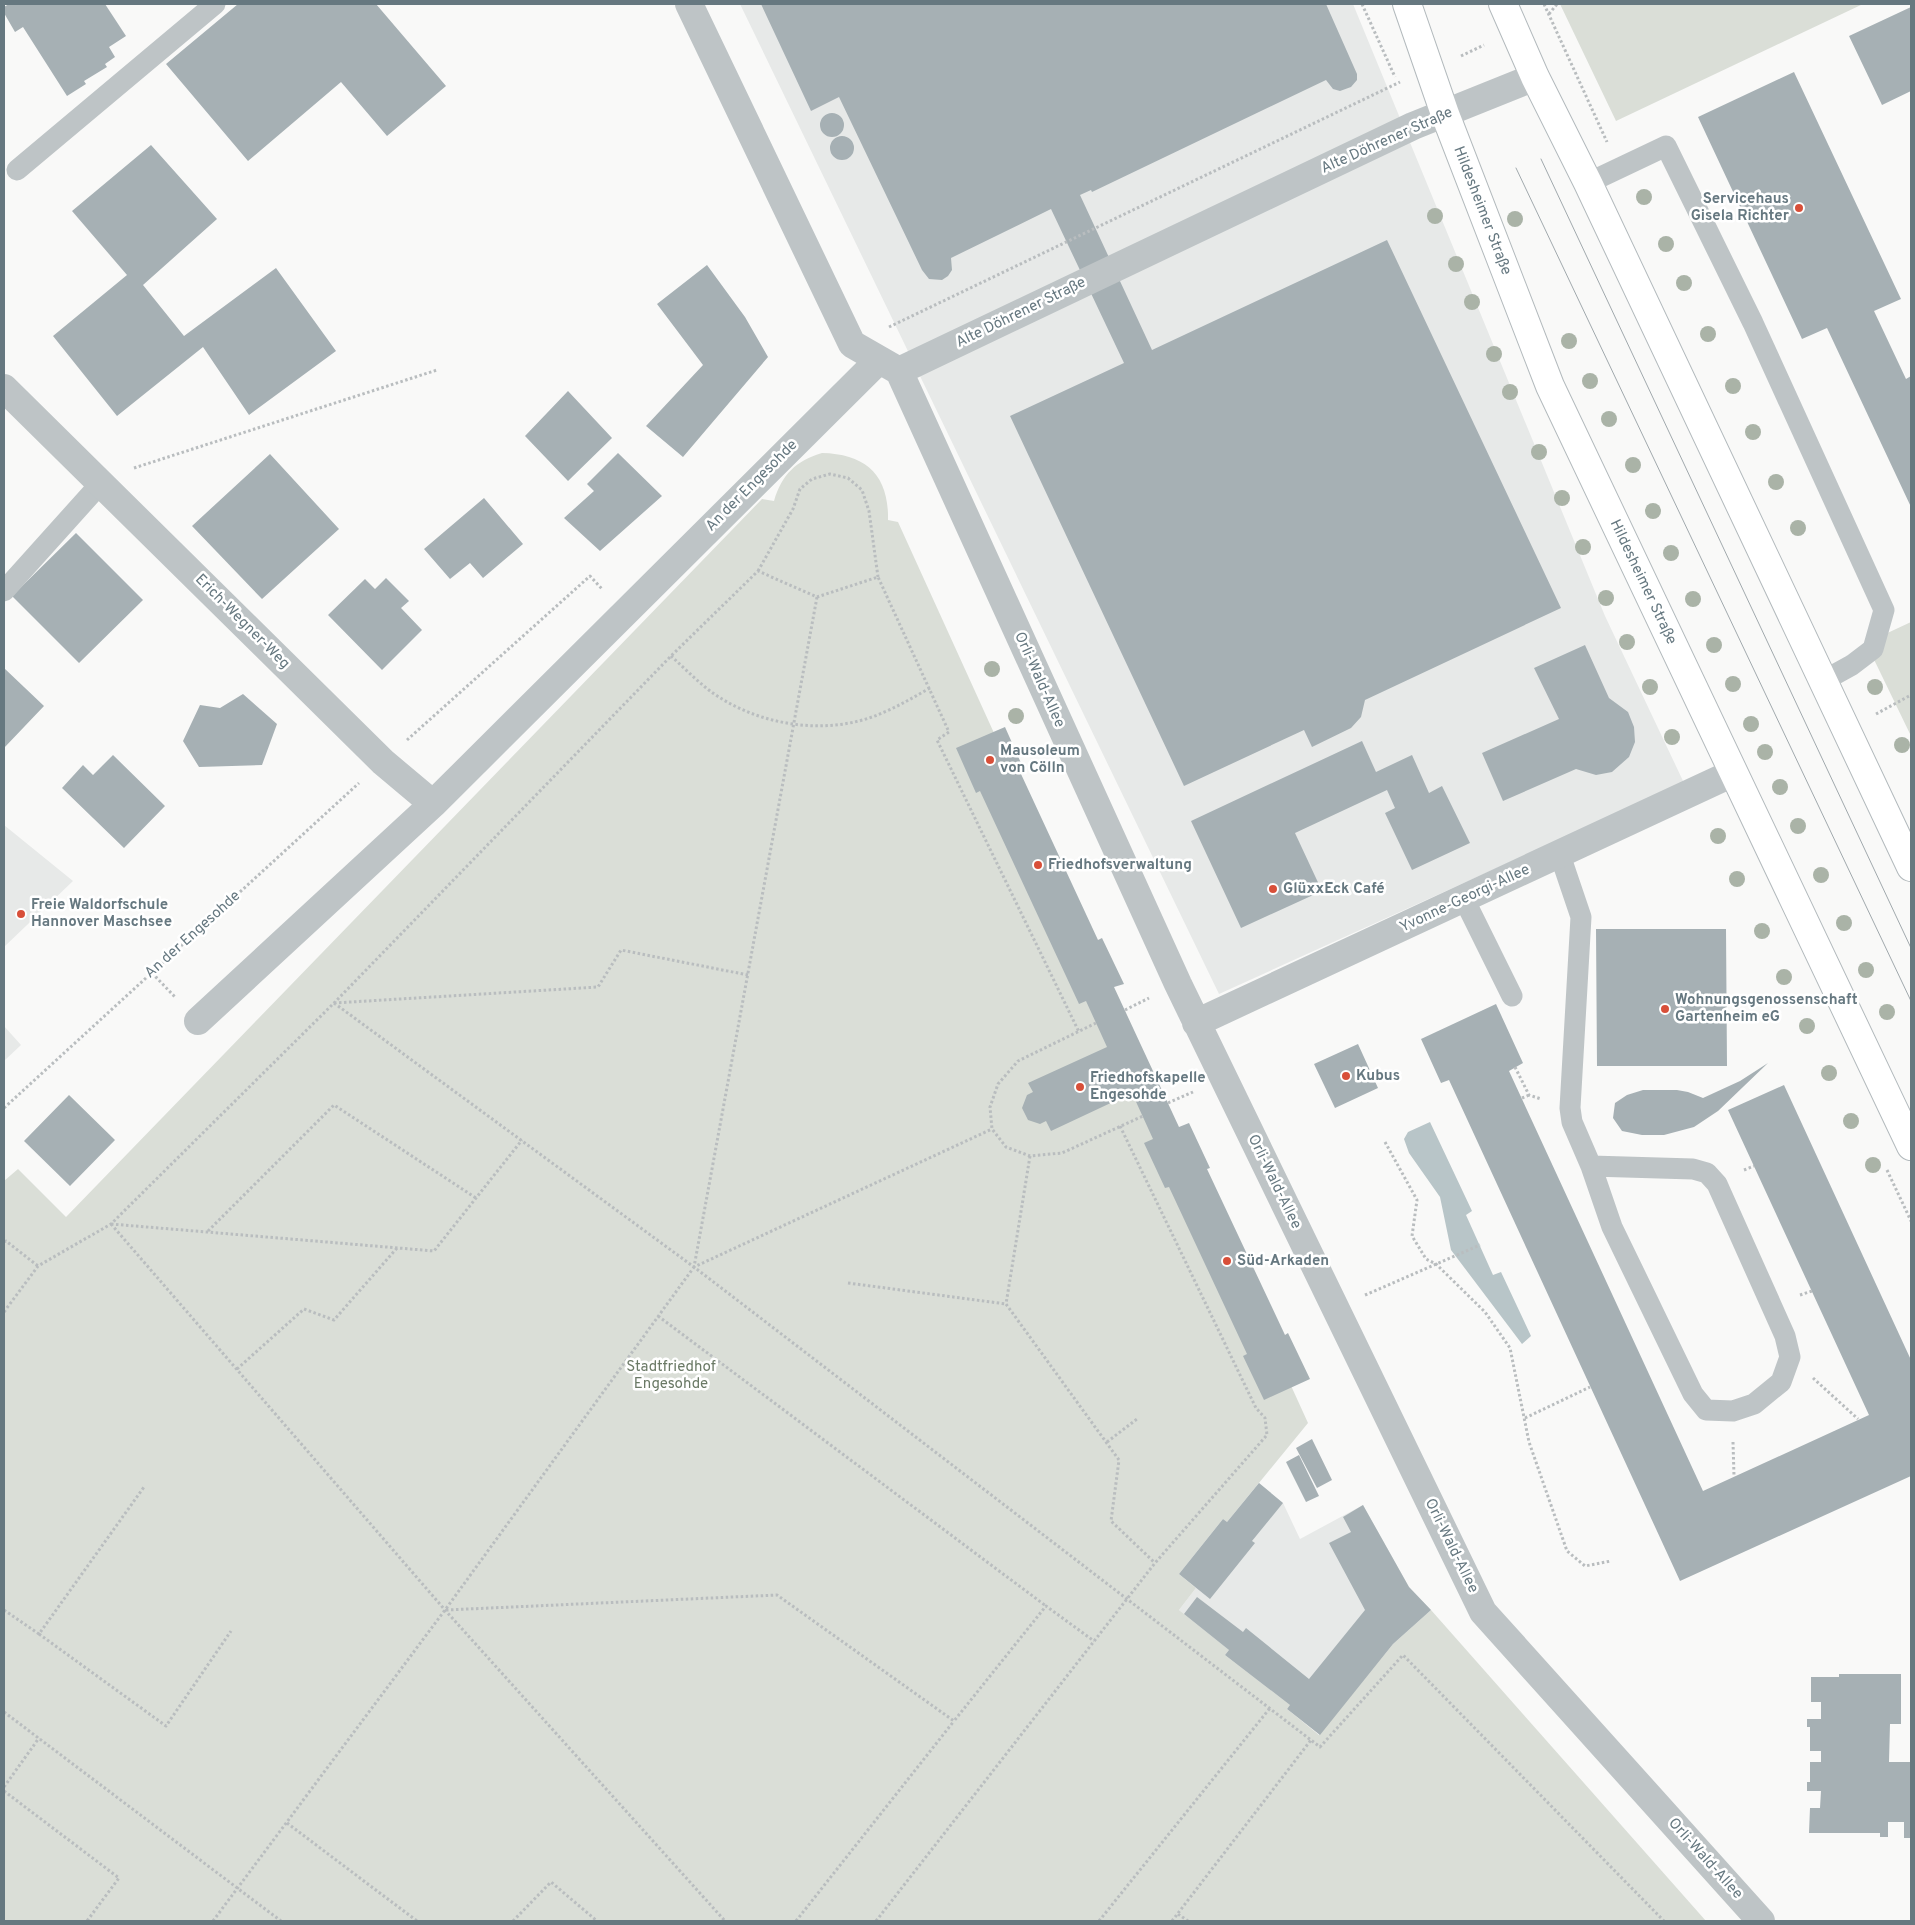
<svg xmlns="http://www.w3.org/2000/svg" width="1915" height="1925" font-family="Overpass,sans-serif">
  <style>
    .built { fill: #e7e9e8 }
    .green { fill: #daded7 }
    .water { fill: #b8c5c8 }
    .building { fill: #a6b0b4 }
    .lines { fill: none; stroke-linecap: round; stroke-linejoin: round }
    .secondary-casing { stroke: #b3babd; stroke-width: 30 }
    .path { stroke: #b9bdbf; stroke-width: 3; stroke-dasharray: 2.5 2.5; stroke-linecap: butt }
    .service { stroke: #bec4c6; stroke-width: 21 }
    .minor { stroke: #bec4c6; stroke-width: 28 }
    .secondary { stroke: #fff; stroke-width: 28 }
    .tram { stroke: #a1a9ad; stroke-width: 1 }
    .tree { fill: #aab3a7 }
    .poi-dot { fill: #d84f39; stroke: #fff; stroke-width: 2 }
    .labels { text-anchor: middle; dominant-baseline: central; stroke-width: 5; stroke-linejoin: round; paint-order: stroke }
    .street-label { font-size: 15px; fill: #667880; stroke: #fff }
    .poi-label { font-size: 15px; font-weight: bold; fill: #667880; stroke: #fff; text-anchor: start }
    .park-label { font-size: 15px; fill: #6a7965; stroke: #fff }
  </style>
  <rect width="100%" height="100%" fill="#f9f9f8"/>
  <path class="built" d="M740,4H1353L1605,616L1684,783L1219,994Z
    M4,825L73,881L4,947Z
    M4,1026L21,1045L4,1061Z
    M1259,1483L1283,1503L1300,1539L1363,1505L1409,1587L1431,1610L1393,1644L1320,1735L1225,1655L1228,1651L1179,1610L1196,1588L1179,1574L1223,1519L1228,1522Z"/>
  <path class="green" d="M1560,4H1863L1616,121Z
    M822,453C866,454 889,475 888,520L898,522L1308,1423L1227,1522L1223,1519L1179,1574L1196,1588L1179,1610L1229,1650L1225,1655L1290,1705L1287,1709L1319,1735L1393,1644L1431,1610L1706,1921H4V1181L18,1169L66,1217L762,499L774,501C782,474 796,461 822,453Z
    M1911,622V736L1866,643Z"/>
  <path class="water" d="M1430,1122L1472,1211L1466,1215L1493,1275L1501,1272L1531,1336L1522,1344L1451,1250L1440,1197L1409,1153L1404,1139L1408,1132Z"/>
  <path class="building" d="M9,4H105L126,36L109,47L115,57L105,64L107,67L84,81L86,84L67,96L23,27L15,32L4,13V7Z
    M238,4H376L446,86L387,136L341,82L248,161L166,64Z
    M761,4H1326L1357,74V80L1351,87L1340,91L1333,89L1326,80L1092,192L1091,190L1080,195L1152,350L1387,240L1561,608L1365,700L1361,717L1351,728L1312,747L1304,730L1184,786L1010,416L1124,363L1051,209L951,258L952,270L948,276L942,280L929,279L922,270L839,97L811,111Z
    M1911,7V91L1882,105L1849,36Z
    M1794,72L1901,299L1874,311L1906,379L1911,376V507L1827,328L1802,339L1698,117Z
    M820 125a12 12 0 1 1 24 0a12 12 0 1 1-24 0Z
    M830 148a12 12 0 1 1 24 0a12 12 0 1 1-24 0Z
    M151,145L217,219L143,285L184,336L276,268L336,351L249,415L203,347L117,416L53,336L127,275L72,211Z
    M707,265L745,317L768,357L683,457L646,426L703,365L657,304Z
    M568,391L612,438L568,481L525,436Z
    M618,453L662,496L600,551L564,518L594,491L587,484Z
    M270,454L339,529L262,599L192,526Z
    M484,498L523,544L483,578L470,563L450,579L424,549Z
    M76,533L143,600L79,663L12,596Z
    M386,578L409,601L401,608L422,630L382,670L328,615L365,579L375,589Z
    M1585,645L1609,698L1628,712L1634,727L1635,742L1629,757L1612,772L1596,775L1576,769L1503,801L1482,753L1559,719L1534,668Z
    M4,668L44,706L4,748Z
    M243,694L277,724L262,765L199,767L183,741L200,705L220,708Z
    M1005,727L1025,772L1021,774L1098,940L1102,938L1124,984L1114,987L1179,1127L1189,1123L1210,1168L1207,1169L1285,1335L1288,1333L1310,1379L1264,1400L1243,1356L1247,1354L1169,1187L1165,1188L1144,1143L1153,1139L1132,1093L1051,1131L1046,1121L1040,1124L1028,1120L1022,1108L1027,1095L1033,1092L1028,1083L1107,1047L1086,1001L1079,1004L980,791L976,793L956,748Z
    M1362,741L1376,772L1412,755L1429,793L1442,786L1470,843L1412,870L1385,813L1395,808L1387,790L1295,833L1322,891L1241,928L1191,821Z
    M113,755L165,806L124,848L62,788L83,765L93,775Z
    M1596,929H1726L1727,1066H1597Z
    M1496,1004L1523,1063L1509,1071L1703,1491L1869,1415L1728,1110L1784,1085L1911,1360V1476L1680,1581L1449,1080L1441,1083L1421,1039Z
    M1358,1044L1378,1088L1335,1108L1314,1064Z
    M1768,1063L1718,1111L1694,1127L1664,1135H1642L1622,1131L1613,1118L1615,1103L1627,1095L1643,1090H1677L1688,1092L1703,1098L1740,1081Z
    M69,1095L115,1140L70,1186L24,1141Z
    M1312,1439L1332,1480L1317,1488L1296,1448Z
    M1299,1455L1319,1496L1306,1502L1286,1462Z
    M1259,1483L1283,1503L1252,1541L1255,1543L1210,1599L1179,1574L1223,1519L1227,1522Z
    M1363,1505L1409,1587L1431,1610L1393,1644L1320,1735L1287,1709L1290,1705L1225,1655L1229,1650L1184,1614L1197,1597L1243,1632L1246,1628L1309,1679L1365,1610L1329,1543L1351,1532L1343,1517Z
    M1839,1674H1901V1724H1890L1889,1762H1911V1838H1904V1822H1888V1837H1880V1833H1809L1810,1808H1820L1821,1791H1807V1782H1810V1762H1821V1751H1810V1727H1807V1719H1821V1702H1811V1677H1839Z"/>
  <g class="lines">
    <defs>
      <g id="secondary">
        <path id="s1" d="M1407,4L1445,114L1550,386L1911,1146"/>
        <path d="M1503,4L1535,77L1588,183L1911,867"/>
      </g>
    </defs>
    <use href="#secondary" class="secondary-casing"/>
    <path class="path" d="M1362,4L1395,77
      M1544,4L1607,142
      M1549,14L1557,4
      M1461,56L1484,45
      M889,327L1400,82
      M134,468L437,370
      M758,571L793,509L800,489L812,479L830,474L848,478L862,490L869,511L878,577
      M817,597L694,1267L992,1129
      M671,656C682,666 693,677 705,687C752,725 826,738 882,713C899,706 914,697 930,688
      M1876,714L1911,695
      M407,740L590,576L602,589
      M152,973L176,998
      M334,1003L694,1267L1320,1747L1403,1655L1664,1921
      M334,1003L598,987L621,950L748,975
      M1125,1010L1149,998
      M1096,1023L1018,1061L998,1084L990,1107L992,1129L1006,1147L1030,1156L1062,1153L1143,1116
      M1515,1067L1529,1095L1541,1099
      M1522,1098L1529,1095
      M1168,1103L1193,1092
      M4,1108L359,783
      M1385,1142L1417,1200L1412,1236L1426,1259L1436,1264L1485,1312L1510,1348L1529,1442L1567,1551L1585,1566L1611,1561
      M1030,1156L1006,1304L1119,1460L1111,1521L1155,1563
      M1744,1170L1754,1166
      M1887,1170L1911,1221
      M111,1224L445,1610L725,1921
      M111,1224L434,1251L522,1140
      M208,1231L334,1105L476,1198
      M4,1242L6,1241L38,1266
      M848,1283L1006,1304
      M1365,1295L1480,1245
      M1800,1295L1812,1291
      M4,1312L38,1266L111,1224L334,1003L671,656L758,571L817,597L878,577L949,732L937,740L1079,1032
      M658,1316L1046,1606
      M237,1369L304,1309L334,1320L397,1248
      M1813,1378L1858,1419
      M1525,1418L1590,1387
      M1107,1442L1137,1419
      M1733,1442L1734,1476
      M4,1610L39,1634L144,1487
      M446,1610L777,1595L954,1721L1046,1606L1094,1641
      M39,1634L166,1726L231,1631
      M4,1712L281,1921
      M4,1787L39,1738
      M4,1791L119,1878L87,1921
      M287,1823L417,1921
      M1178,1914L1188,1921
      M213,1921L445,1610L694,1267
      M513,1921L551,1882L597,1921
      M796,1921L954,1721
      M876,1921L1155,1563L1267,1435L1265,1418L1256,1408L1120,1126
      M1099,1921L1270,1708
      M1172,1921L1311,1740"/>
    <path class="service" d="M17,170L215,4
      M1588,183L1666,146L1753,323L1884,610L1873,649L1852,665L1823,681
      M4,591L101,483
      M1560,855L1581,917L1570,1108L1572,1122L1591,1166L1612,1227L1693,1394L1706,1410L1733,1411L1754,1404L1781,1382L1790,1357L1785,1336L1717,1184L1707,1173L1693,1169L1591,1166
      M1464,899L1512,996"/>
    <path class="minor" d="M689,4L852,344L899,371L1413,126L1535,77
      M899,371L1178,984L1483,1612L1761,1921
      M4,388L383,762L433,804
      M198,1021L433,804L879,360
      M1196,1023L1733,773"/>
    <use href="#secondary" class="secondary"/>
    <path class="tram" d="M1541,159L1911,948
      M1516,168L1911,1001"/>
  </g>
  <g class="tree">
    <circle cx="1644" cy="197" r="8"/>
    <circle cx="1435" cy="216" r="8"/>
    <circle cx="1515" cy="219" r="8"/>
    <circle cx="1666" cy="244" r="8"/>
    <circle cx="1456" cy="264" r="8"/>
    <circle cx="1684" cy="283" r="8"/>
    <circle cx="1472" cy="302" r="8"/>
    <circle cx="1708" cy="334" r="8"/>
    <circle cx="1569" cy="341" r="8"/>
    <circle cx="1494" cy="354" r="8"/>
    <circle cx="1590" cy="381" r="8"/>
    <circle cx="1733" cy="386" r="8"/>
    <circle cx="1510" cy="392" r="8"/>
    <circle cx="1609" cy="419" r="8"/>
    <circle cx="1753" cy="432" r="8"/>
    <circle cx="1539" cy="452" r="8"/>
    <circle cx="1633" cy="465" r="8"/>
    <circle cx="1776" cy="482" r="8"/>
    <circle cx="1562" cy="498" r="8"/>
    <circle cx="1653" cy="511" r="8"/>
    <circle cx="1798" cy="528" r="8"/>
    <circle cx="1583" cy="547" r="8"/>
    <circle cx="1671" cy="553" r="8"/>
    <circle cx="1606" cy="598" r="8"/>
    <circle cx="1693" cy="599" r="8"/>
    <circle cx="1627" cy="642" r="8"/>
    <circle cx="1714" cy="645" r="8"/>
    <circle cx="992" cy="669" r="8"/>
    <circle cx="1733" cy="684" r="8"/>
    <circle cx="1650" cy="687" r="8"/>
    <circle cx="1875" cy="687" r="8"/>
    <circle cx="1016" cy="716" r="8"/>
    <circle cx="1751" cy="724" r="8"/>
    <circle cx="1672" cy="737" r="8"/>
    <circle cx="1902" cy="745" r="8"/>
    <circle cx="1765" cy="752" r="8"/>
    <circle cx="1780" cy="787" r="8"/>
    <circle cx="1798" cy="826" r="8"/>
    <circle cx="1718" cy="836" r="8"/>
    <circle cx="1821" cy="875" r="8"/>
    <circle cx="1737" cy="879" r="8"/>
    <circle cx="1844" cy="923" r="8"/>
    <circle cx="1762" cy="931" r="8"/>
    <circle cx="1866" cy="970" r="8"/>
    <circle cx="1784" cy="977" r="8"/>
    <circle cx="1887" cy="1012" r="8"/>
    <circle cx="1807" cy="1026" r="8"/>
    <circle cx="1829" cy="1073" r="8"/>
    <circle cx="1851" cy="1121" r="8"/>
    <circle cx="1873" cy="1165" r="8"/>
  </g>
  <g class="poi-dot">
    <circle cx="1799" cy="208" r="5"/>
    <circle cx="990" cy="760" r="5"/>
    <circle cx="1038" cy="865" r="5"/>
    <circle cx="1273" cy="889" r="5"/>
    <circle cx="21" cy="914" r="5"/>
    <circle cx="1665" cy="1009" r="5"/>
    <circle cx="1346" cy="1076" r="5"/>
    <circle cx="1080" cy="1087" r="5"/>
    <circle cx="1227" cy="1261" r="5"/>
  </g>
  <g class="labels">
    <g class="street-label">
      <text transform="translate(1387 141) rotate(-24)">Alte Döhrener Straße</text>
      <text stroke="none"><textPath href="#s1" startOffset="220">Hildesheimer Straße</textPath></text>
      <text transform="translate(1021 313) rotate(-26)">Alte Döhrener Straße</text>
      <text transform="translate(752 486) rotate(-45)">An der Engesohde</text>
      <text stroke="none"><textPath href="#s1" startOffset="625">Hildesheimer Straße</textPath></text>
      <text transform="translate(242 622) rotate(45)">Erich-Wegner-Weg</text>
      <text transform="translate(1039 680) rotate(66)">Orli-Wald-Allee</text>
      <text transform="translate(1465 899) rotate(-25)">Yvonne-Georgi-Allee</text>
      <text transform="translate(193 935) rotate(-42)">An der Engesohde</text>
      <text transform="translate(1274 1182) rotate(64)">Orli-Wald-Allee</text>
      <text transform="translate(1451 1546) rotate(64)">Orli-Wald-Allee</text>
      <text transform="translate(1705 1859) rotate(48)">Orli-Wald-Allee</text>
    </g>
    <g class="poi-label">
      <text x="1789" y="199" text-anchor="end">Servicehaus<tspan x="1789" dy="17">Gisela Richter</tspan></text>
      <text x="1000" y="751">Mausoleum<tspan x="1000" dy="17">von Cölln</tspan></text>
      <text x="1048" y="865">Friedhofsverwaltung</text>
      <text x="1283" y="889">GlüxxEck Café</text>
      <text x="31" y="905">Freie Waldorfschule<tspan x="31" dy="17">Hannover Maschsee</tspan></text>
      <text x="1675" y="1000">Wohnungsgenossenschaft<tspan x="1675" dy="17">Gartenheim eG</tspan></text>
      <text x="1356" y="1076">Kubus</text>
      <text x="1090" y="1078">Friedhofskapelle<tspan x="1090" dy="17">Engesohde</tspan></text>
      <text x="1237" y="1261">Süd-Arkaden</text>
    </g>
    <g class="park-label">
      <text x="671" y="1367">Stadtfriedhof<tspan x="671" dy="17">Engesohde</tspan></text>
    </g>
  </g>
  <rect width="1915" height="1925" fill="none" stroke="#667880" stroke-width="10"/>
</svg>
